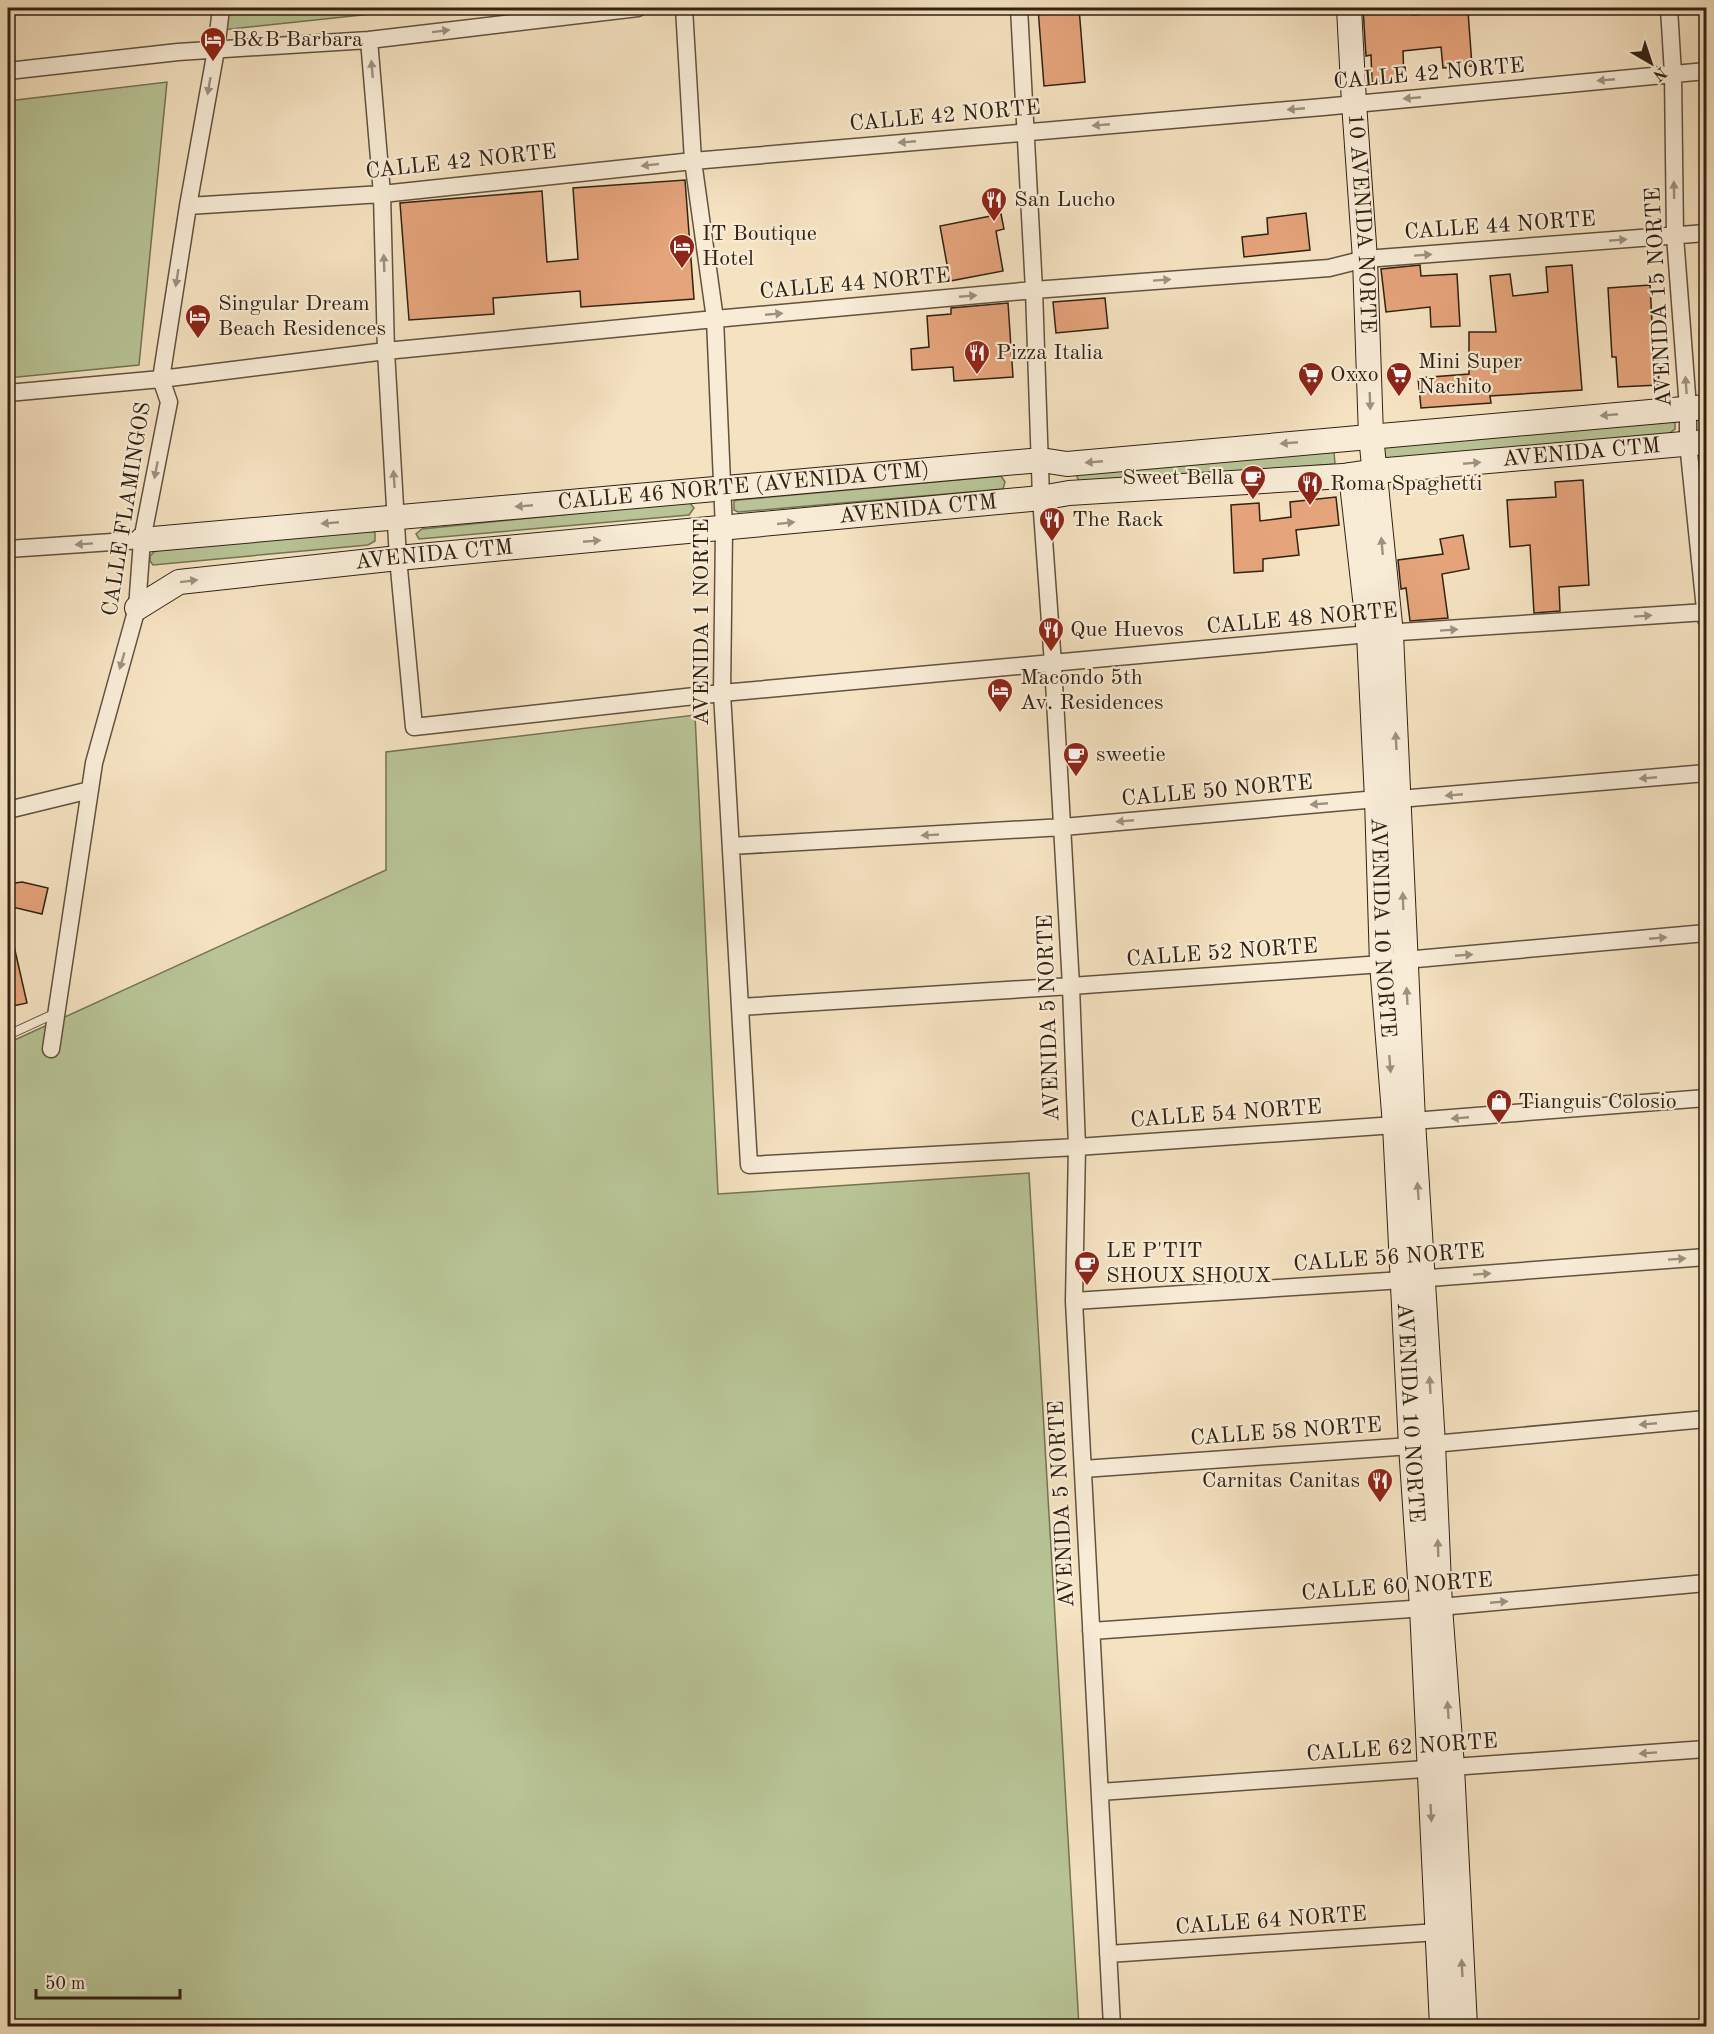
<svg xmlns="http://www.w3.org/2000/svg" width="1714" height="2034" font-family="'Old Standard TT',serif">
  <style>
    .green { fill: #b8c496; stroke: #747354; stroke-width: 1.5 }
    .building { fill: #e6a47b; stroke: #312213; stroke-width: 1.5 }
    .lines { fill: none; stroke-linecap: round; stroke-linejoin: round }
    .lane-casing { stroke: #62523e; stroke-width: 10 }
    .street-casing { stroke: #62523e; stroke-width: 19 }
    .secondary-casing { stroke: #312213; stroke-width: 26 }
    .lane { stroke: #f8ecd7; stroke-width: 8 }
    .street { stroke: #f8ecd7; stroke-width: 16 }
    .secondary { stroke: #f8ecd7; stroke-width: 24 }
    .oneway { fill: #9e917f }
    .labels { text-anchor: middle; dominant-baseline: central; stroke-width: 4.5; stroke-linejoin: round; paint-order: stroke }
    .poi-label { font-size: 22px; fill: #312213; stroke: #f8ecd7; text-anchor: start }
    .street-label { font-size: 22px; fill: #312213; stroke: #f8ecd7 }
  </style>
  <rect width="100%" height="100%" fill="#f5e2c1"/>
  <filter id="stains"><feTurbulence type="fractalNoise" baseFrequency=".00333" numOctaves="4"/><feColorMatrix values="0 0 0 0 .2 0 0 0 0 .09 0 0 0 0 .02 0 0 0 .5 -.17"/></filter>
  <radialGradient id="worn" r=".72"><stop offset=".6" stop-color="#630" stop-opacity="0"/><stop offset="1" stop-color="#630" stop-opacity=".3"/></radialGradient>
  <path class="green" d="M226,8H428L222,30Z
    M167,82L139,365L8,378V101Z
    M1670,419L1675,422V429L1667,435L1388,459L1382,454V447Z
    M1334,452L1335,464L1081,484L1077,477L1079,473Z
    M1001,476L1005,482L1003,489L738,512L734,510V501L738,500Z
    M689,502L694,508L689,515L419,539L416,534L422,529Z
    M369,529L375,533V541L368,545L153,565L150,561V556L155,551Z
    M695,715L718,1194L1029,1173L1079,2026H8V1043L386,870V752Z"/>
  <path class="building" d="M1038,8H1079L1085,82L1044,86Z
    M1363,8H1412V15L1468,11L1472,66L1443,68L1441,47L1403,51L1404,80L1372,82L1371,55L1366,56Z
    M685,180L694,299L581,307L580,291L493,298L494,314L409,320L400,203L542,191L547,262L578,259L573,188Z
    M1306,213L1310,250L1244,257L1242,237L1268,234L1267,218Z
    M1001,214L1004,229L996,231L1003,271L950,281L940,226Z
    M1420,265L1421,276L1457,274L1460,326L1431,327L1430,307L1386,312L1381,269Z
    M1572,265L1582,390L1490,396L1491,403L1421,408L1418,378L1469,374V332H1496L1490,276L1510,274L1513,296L1548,292L1546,267Z
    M1650,285L1654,358H1658L1659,385L1618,387L1616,357H1612L1608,288Z
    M1105,298L1108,328L1056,333L1053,302Z
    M1008,303L1013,377L954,381L953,367L912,370L911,349L929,347L927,316L951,314V308Z
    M1583,480L1589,585L1559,587L1560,611L1534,613L1530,545L1510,547L1507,500L1556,497L1555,482Z
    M1336,497L1339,525L1296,530L1299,555L1263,559V571L1234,573L1231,505L1259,503L1260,521L1291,517L1290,502Z
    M1463,535L1469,569L1442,574L1448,618L1410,621L1406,588L1401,589L1398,560L1443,554L1440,539Z
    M22,882L48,888L42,914L8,906V884Z
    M14,946L27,1003L8,1007V947Z"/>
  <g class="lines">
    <defs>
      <path id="lane" d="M8,1035L56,1013"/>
      <path id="street" d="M684,8L693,161L715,319L724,529L722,693L749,1165L1077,1147L1395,1125L1413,1121L1706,1098
        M1019,8L1034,290L1041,498L1053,664L1071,986L1077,1147L1074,1301L1112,2026
        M1669,8L1673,74L1675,236L1688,408V443L1706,619
        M369,40L382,194L386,351L398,558L414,727L722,693L1369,634L1706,612
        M8,71L178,52L369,40L638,8
        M188,206L382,194L693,161L1323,107L1706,71
        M8,393L161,379L386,351L715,319L1034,290L1329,268L1365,259L1706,233
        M8,549L142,540
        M8,810L90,790
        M731,846L1063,827L1377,799H1399L1706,773
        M740,1007L1071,986L1382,964L1405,960L1706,933
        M51,1049L94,763L137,608L142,540L169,402L161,379L188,206L216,50L221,8
        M1074,1301L1403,1280L1706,1257
        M1083,1469L1411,1446L1706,1419
        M1091,1631L1440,1607L1706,1583
        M1100,1792L1706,1749
        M1108,1954L1438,1932"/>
      <g id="secondary">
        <path id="s1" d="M1349,8L1354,103L1365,259L1371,436L1391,634L1413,1121L1433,1444L1440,1607L1452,1767L1465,2026"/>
        <path id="s2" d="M1351,475L1369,634L1377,799L1382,964L1395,1125L1411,1446L1422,1608L1442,2026"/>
        <path id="s3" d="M142,540L1041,460L1067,464L1706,407"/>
        <path id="s4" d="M137,608L179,582L398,558L1041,498L1069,493L1343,476L1376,471L1706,442"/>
      </g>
    </defs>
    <use href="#lane" class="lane-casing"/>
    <use href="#street" class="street-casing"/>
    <use href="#secondary" class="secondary-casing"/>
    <use href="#lane" class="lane"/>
    <use href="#street" class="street"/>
    <use href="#secondary" class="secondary"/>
  </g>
  <defs><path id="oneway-solid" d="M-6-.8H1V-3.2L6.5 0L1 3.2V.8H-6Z" transform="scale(1.5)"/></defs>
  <g class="oneway">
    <use href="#oneway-solid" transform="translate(441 31) rotate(-7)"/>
    <use href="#oneway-solid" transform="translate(372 69) rotate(-95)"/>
    <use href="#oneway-solid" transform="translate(1606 80) rotate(175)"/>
    <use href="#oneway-solid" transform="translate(209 86) rotate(100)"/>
    <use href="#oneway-solid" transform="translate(1412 98) rotate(175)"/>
    <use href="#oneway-solid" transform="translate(1296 109) rotate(175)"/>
    <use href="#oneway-solid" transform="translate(1101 125) rotate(175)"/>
    <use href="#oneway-solid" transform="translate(907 142) rotate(175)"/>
    <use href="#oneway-solid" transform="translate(650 165) rotate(174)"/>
    <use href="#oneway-solid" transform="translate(1674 190) rotate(-91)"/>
    <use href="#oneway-solid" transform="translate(1618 240) rotate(-4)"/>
    <use href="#oneway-solid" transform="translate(1423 255) rotate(-4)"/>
    <use href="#oneway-solid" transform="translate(384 263) rotate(-92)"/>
    <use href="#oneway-solid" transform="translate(177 278) rotate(99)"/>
    <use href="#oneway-solid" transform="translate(1162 280) rotate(-4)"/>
    <use href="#oneway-solid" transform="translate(968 296) rotate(-5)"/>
    <use href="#oneway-solid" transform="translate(774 314) rotate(-5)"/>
    <use href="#oneway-solid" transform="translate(1686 385) rotate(-94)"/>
    <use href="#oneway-solid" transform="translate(1370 401) rotate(88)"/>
    <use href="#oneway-solid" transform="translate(1609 415) rotate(175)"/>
    <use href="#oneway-solid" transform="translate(1289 443) rotate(175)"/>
    <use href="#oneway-solid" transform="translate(1094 462) rotate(175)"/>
    <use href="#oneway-solid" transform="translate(1472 463) rotate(-5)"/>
    <use href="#oneway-solid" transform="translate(156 470) rotate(101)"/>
    <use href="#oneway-solid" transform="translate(394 479) rotate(-94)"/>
    <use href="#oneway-solid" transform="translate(524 506) rotate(175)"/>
    <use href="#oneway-solid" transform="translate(330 523) rotate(175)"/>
    <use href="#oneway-solid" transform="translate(786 523) rotate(-6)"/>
    <use href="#oneway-solid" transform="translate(592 541) rotate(-5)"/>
    <use href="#oneway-solid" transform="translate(84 544) rotate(176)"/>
    <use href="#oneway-solid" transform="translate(1382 546) rotate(-95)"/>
    <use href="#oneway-solid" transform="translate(189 581) rotate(-7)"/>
    <use href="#oneway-solid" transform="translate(1643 616) rotate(-4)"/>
    <use href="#oneway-solid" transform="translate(1449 630) rotate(-4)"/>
    <use href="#oneway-solid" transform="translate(122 661) rotate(106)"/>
    <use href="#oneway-solid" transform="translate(1396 741) rotate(-93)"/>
    <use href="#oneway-solid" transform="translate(1648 778) rotate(175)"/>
    <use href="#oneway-solid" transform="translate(1454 795) rotate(175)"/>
    <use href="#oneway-solid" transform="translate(1319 804) rotate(175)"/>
    <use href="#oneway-solid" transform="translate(1125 821) rotate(175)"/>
    <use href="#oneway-solid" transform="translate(930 835) rotate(177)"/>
    <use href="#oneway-solid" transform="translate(1403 901) rotate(-92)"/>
    <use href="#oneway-solid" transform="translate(1658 938) rotate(-5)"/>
    <use href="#oneway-solid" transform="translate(1464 955) rotate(-5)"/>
    <use href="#oneway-solid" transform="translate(1407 996) rotate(-93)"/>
    <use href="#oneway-solid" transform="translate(1390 1064) rotate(85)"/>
    <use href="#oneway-solid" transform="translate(1460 1118) rotate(175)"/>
    <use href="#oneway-solid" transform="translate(1418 1191) rotate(-94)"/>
    <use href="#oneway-solid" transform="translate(1677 1259) rotate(-4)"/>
    <use href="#oneway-solid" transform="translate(1482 1274) rotate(-4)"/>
    <use href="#oneway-solid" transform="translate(1430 1385) rotate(-93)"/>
    <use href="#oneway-solid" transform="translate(1648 1424) rotate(175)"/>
    <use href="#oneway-solid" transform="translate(1438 1548) rotate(-92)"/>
    <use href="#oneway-solid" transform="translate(1499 1602) rotate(-5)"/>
    <use href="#oneway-solid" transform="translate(1448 1710) rotate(-94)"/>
    <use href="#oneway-solid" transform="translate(1648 1753) rotate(176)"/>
    <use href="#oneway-solid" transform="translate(1431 1813) rotate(87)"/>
    <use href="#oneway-solid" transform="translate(1462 1968) rotate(-93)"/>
  </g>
  <defs>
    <symbol id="hotel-pin" viewBox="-11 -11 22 30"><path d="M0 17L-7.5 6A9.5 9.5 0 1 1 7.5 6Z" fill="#8f2418" stroke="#f8ecd7"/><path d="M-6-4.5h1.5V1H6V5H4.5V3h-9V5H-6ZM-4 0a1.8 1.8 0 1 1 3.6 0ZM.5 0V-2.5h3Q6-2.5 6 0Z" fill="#fff"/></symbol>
    <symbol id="restaurant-pin" viewBox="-11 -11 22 30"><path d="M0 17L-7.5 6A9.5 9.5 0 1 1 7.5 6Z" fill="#8f2418" stroke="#f8ecd7"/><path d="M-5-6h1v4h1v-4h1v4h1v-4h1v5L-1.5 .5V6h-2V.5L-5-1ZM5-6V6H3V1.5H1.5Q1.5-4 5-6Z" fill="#fff"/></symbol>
    <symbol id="supermarket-pin" viewBox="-11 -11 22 30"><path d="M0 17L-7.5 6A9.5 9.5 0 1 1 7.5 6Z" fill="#8f2418" stroke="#f8ecd7"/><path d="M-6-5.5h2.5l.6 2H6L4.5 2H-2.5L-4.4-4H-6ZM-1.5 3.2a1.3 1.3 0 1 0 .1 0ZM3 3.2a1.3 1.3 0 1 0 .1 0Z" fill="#fff"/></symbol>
    <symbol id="cafe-pin" viewBox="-11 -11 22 30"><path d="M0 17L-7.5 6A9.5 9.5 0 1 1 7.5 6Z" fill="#8f2418" stroke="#f8ecd7"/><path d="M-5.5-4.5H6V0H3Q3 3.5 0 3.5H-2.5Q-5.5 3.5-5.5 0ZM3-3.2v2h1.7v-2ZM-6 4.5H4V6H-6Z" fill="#fff"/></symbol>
    <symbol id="shop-pin" viewBox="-11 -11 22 30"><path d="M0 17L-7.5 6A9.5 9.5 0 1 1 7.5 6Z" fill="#8f2418" stroke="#f8ecd7"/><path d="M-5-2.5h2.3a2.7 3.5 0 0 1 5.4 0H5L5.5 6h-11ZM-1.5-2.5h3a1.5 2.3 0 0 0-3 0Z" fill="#fff"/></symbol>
  </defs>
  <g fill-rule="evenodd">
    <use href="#hotel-pin" x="198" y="25" width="30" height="40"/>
    <use href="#restaurant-pin" x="979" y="185" width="30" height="40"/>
    <use href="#hotel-pin" x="667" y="232" width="30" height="40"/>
    <use href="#hotel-pin" x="183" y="302" width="30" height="40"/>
    <use href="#restaurant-pin" x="962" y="338" width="30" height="40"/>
    <use href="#supermarket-pin" x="1296" y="360" width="30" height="40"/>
    <use href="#supermarket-pin" x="1384" y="360" width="30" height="40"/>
    <use href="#cafe-pin" x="1238" y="463" width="30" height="40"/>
    <use href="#restaurant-pin" x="1295" y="469" width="30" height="40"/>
    <use href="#restaurant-pin" x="1037" y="505" width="30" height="40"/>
    <use href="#restaurant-pin" x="1036" y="615" width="30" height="40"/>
    <use href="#hotel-pin" x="985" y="676" width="30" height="40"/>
    <use href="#cafe-pin" x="1061" y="740" width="30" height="40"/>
    <use href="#shop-pin" x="1484" y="1087" width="30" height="40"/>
    <use href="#cafe-pin" x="1072" y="1249" width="30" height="40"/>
    <use href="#restaurant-pin" x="1365" y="1466" width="30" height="40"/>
  </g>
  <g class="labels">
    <g class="poi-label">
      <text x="232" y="40">B&amp;B Barbara</text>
      <text x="1014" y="200">San Lucho</text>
      <text x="702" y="234">IT Boutique<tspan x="702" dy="25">Hotel</tspan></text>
      <text x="218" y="304">Singular Dream<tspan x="218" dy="25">Beach Residences</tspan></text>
      <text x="996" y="353">Pizza Italia</text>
      <text x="1418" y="362">Mini Super<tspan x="1418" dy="25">Nachito</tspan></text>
      <text x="1330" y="375">Oxxo</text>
      <text x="1234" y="478" text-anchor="end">Sweet Bella</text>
      <text x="1330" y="484">Roma Spaghetti</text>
      <text x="1072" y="520">The Rack</text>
      <text x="1070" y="630">Que Huevos</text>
      <text x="1020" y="678">Macondo 5th<tspan x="1020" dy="25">Av. Residences</tspan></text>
      <text x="1096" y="755">sweetie</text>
      <text x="1518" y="1102">Tianguis Colosio</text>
      <text x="1106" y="1251">LE P'TIT<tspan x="1106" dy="25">SHOUX SHOUX</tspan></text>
      <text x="1360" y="1481" text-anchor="end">Carnitas Canitas</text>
    </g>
    <g class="street-label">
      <text transform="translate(1429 74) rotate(-5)">CALLE 42 NORTE</text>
      <text transform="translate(945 116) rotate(-5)">CALLE 42 NORTE</text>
      <text transform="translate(461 162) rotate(-6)">CALLE 42 NORTE</text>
      <text stroke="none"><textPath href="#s1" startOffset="216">10 AVENIDA NORTE</textPath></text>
      <text transform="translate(1500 226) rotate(-4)">CALLE 44 NORTE</text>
      <text transform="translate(855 284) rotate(-5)">CALLE 44 NORTE</text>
      <text transform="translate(1659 297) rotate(-93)">AVENIDA 15 NORTE</text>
      <text stroke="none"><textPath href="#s4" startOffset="1458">AVENIDA CTM</textPath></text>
      <text stroke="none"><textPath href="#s3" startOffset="604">CALLE 46 NORTE (AVENIDA CTM)</textPath></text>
      <text transform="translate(127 509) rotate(-81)">CALLE FLAMINGOS</text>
      <text stroke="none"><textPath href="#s4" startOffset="792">AVENIDA CTM</textPath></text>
      <text stroke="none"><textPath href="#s4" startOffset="306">AVENIDA CTM</textPath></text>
      <text transform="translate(1302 619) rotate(-5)">CALLE 48 NORTE</text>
      <text transform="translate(702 622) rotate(-90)">AVENIDA 1 NORTE</text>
      <text transform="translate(1217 791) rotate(-5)">CALLE 50 NORTE</text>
      <text stroke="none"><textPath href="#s2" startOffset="454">AVENIDA 10 NORTE</textPath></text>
      <text transform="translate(1222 953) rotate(-4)">CALLE 52 NORTE</text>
      <text transform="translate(1049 1018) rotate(-92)">AVENIDA 5 NORTE</text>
      <text transform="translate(1226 1114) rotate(-4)">CALLE 54 NORTE</text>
      <text transform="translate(1389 1258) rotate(-4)">CALLE 56 NORTE</text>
      <text stroke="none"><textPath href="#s2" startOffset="940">AVENIDA 10 NORTE</textPath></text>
      <text transform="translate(1286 1432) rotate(-4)">CALLE 58 NORTE</text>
      <text transform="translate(1062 1504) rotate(-93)">AVENIDA 5 NORTE</text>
      <text transform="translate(1397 1587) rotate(-4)">CALLE 60 NORTE</text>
      <text transform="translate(1402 1748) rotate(-4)">CALLE 62 NORTE</text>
      <text transform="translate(1271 1921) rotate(-4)">CALLE 64 NORTE</text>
    </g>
  </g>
  <rect width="1714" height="2034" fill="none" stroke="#f5e2c1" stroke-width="30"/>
  <rect x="9" y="9" width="1696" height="2016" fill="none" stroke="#312213" stroke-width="3"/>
  <rect x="15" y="15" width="1684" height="2004" fill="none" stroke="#312213" stroke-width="1.5"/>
  <g transform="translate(1651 63) rotate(141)" stroke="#f8ecd7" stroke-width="4.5" paint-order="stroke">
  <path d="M0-4.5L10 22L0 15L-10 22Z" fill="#312213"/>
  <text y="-9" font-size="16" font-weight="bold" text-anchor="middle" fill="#312213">N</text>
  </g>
  <path d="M36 1989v9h144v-9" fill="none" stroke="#312213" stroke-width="3"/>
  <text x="45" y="1989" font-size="18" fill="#312213" stroke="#f8ecd7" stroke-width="4.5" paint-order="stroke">50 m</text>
  <rect width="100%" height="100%" filter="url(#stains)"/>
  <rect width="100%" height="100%" fill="url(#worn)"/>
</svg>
